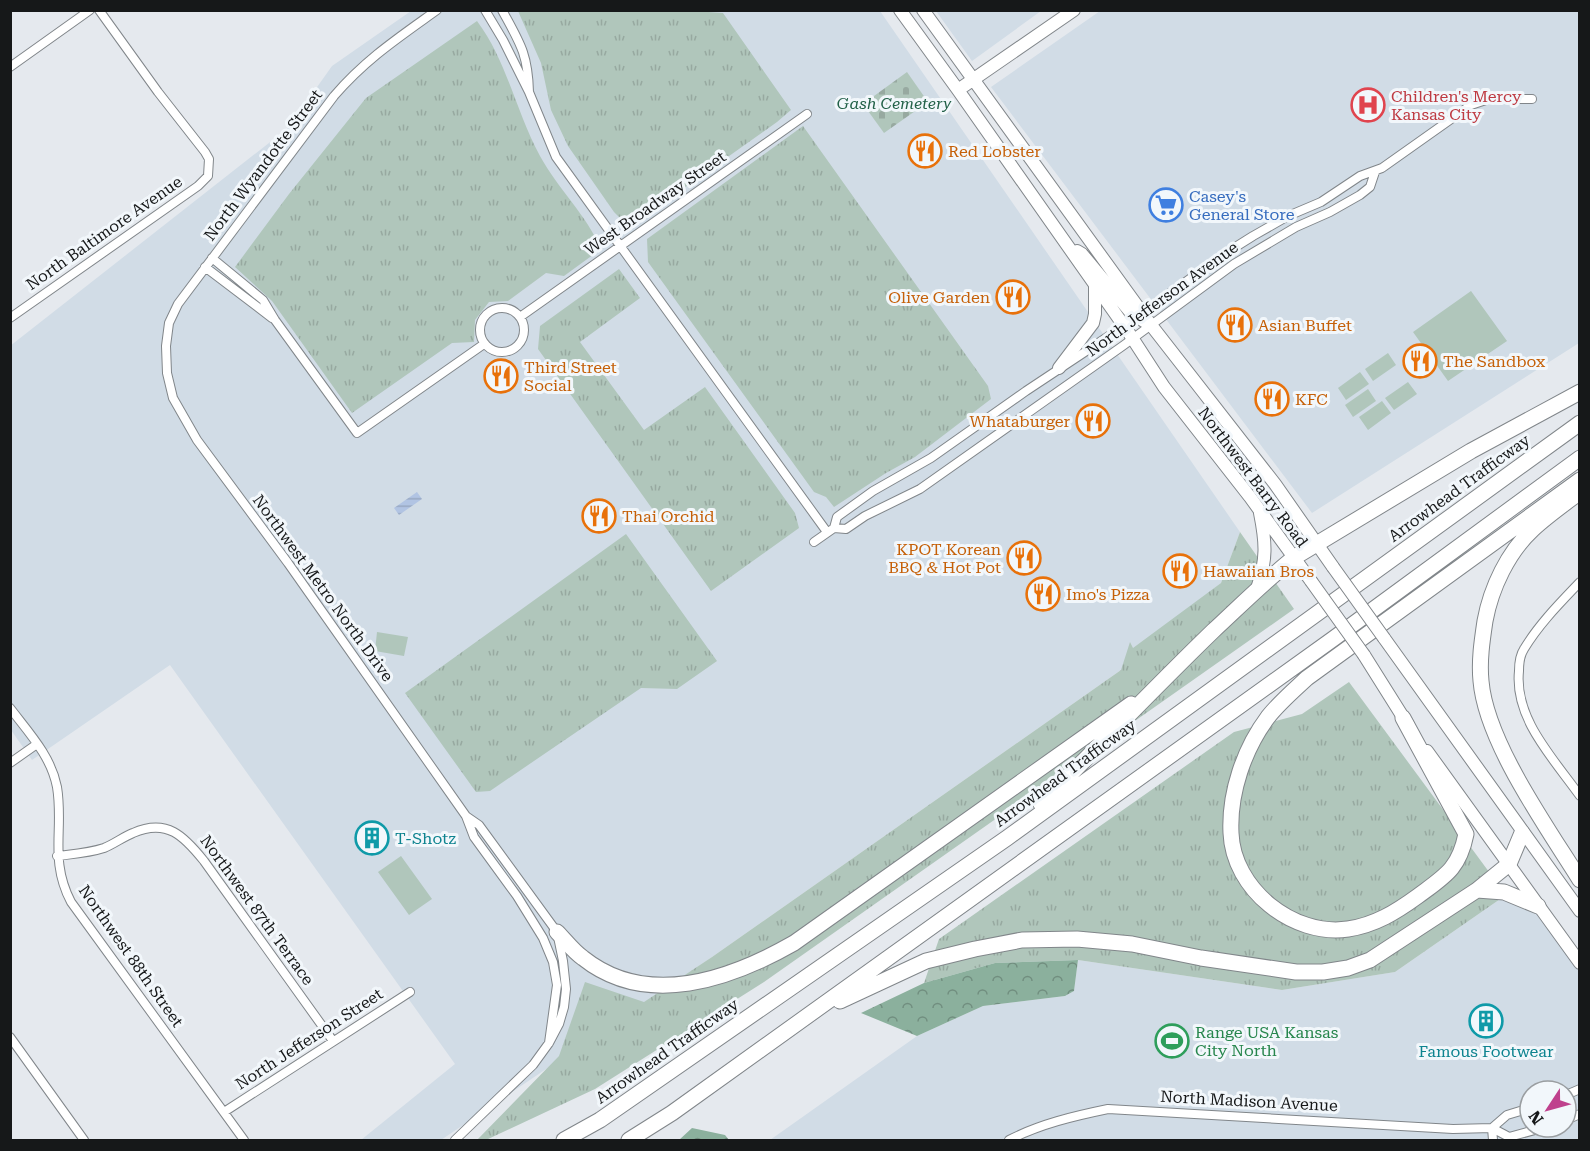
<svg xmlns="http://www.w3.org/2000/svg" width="1590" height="1151" font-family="'Roboto Serif',serif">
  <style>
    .built { fill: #d1dce6; fill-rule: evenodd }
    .grass { fill: url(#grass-tufts) }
    .forest { fill: url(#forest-crowns) }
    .cemetery { fill: url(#cemetery-stones) }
    .pitch { fill: #b0c6bb }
    .water { fill: url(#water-rules) }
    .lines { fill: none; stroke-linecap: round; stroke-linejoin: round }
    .street-casing { stroke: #81868a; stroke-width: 10 }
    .secondary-casing { stroke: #81868a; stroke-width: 14 }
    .highway-casing { stroke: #81868a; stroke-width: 17 }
    .street { stroke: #fff; stroke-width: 8 }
    .secondary { stroke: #fff; stroke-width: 12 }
    .highway { stroke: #fff; stroke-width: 15 }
    .secondary-bridge-casing { stroke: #81868a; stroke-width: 14; stroke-linecap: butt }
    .secondary-bridge { stroke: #fff; stroke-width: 12 }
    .labels { text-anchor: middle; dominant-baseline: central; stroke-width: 6; stroke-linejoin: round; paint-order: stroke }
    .health-label { font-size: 16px; fill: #be3a42; stroke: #f2f7fb; text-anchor: start }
    .park-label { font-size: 16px; font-style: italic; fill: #226148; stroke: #f2f7fb }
    .food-label { font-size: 16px; fill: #c56008; stroke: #f2f7fb; text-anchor: start }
    .street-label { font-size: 16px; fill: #161819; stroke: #f2f7fb }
    .shop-label { font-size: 16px; fill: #366cbe; stroke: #f2f7fb; text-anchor: start }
    .culture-label { font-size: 16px; fill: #0d838f; stroke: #f2f7fb; text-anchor: start }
    .leisure-label { font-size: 16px; fill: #27864d; stroke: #f2f7fb; text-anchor: start }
  </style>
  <defs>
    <pattern id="grass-tufts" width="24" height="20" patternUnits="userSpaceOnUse" patternTransform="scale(1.5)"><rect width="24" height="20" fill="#b0c6bb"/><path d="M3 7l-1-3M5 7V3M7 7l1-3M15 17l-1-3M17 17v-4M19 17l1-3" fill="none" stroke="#97a9a0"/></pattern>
    <pattern id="forest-crowns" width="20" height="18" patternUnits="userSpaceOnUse" patternTransform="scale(1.5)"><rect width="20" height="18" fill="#8bb09d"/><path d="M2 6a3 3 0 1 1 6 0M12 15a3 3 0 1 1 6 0" fill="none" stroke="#718e7f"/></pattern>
    <pattern id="cemetery-stones" width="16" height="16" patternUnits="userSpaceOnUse" patternTransform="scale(1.5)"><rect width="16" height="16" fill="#b0c6bb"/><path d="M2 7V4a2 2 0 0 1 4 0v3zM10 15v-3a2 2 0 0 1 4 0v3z" fill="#97a9a0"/></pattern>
    <pattern id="water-rules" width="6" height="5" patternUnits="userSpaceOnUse" patternTransform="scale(1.5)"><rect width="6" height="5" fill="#b1c4e3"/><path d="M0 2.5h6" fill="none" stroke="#98a8c2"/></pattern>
  </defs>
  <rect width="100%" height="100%" fill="#e5e9ee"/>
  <path class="built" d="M411,11H880L1240,532L1221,583L1121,670L712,957L441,1140H361L455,1064L170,665L32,760L11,730L10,346L288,128L332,66Z
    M936,11H1041L972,61Z
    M1100,11H1579V343L1312,513L991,87Z
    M1506,895L1538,906L1579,963V1140H770L917,1036L983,1006L1065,996L1074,991L1078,960L1282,990L1395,972ZM1530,1091H1566V1127H1530Z"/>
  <path class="grass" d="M694,11L723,13L791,110L777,122L629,227L614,212L568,146L551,110L541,63L518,11Z
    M477,21C507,61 516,112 540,156C558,189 586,214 601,249L564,276L546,273L508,301L489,302L475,320L474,342L452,343L352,413L272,301L235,267L289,194L366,98Z
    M803,126L988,386L991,399L915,457L886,473L834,507L826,497L814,492L648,262L647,239Z
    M619,269L640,298L580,342L644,430L705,387L795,513L799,528L711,591L538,349L540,326Z
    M1240,532L1294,609L764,982L595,1089L486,1140H477L559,1056L585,982L644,1002L712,957L1121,670L1130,642L1133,648L1221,583Z
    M626,534L717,661L677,689L641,688L490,791L476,792L405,693Z
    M1349,682L1506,895L1395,972L1282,990L1078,960L995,963L924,983L939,939L1234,732L1302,714Z"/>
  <path class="forest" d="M1078,960L1074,991L1065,996L983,1006L917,1036L861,1013L924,983L995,963Z
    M692,1128L725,1135L729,1140H679Z"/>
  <path class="cemetery" d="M907,72L928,102L884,133L863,104Z"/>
  <path class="pitch" d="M1471,291L1507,341L1448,381L1413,332Z
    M1388,353L1396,365L1373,381L1365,369Z
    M1360,372L1369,384L1346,400L1338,388Z
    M1408,382L1417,394L1394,410L1385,398Z
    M1368,389L1376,401L1353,417L1345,405Z
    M1382,401L1391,413L1368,430L1359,417Z
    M377,632L408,637L404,656L375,651Z
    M401,856L432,899L409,915L378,872Z"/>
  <path class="water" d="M417,492L422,499L399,515L394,508Z"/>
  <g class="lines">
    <defs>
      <path id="street" d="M437,10C398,38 366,59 334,96L178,304L169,323L166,346L167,373L173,398L197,440L288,563L466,816L474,837L517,896L543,938L553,962L557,985L549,1043
        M485,10L503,40L529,92C528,54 520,43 502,10
        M10,67L90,10
        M529,92L556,157L827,532
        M212,258L263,300L275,320L357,433L484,344
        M205,267L272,318
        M480 330a22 22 0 1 1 44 0a22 22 0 1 1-44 0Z
        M520,317L807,114
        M10,318L198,186L208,176L209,159L205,152L158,92L99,10
        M834,528L846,529L865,516L920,489L1124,345L1234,264L1296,227L1330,212L1360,195L1370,187L1375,172
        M814,542L834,528L837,517L873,491L931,458L1026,391L1124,326L1226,253L1253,236L1288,216L1321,202L1360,176L1382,168L1471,105L1489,99H1532
        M1580,582C1560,603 1539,624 1524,649C1520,655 1519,664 1519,671C1514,719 1554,759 1580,796
        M10,708C29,733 51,756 57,787C64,829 49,860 71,902L244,1140
        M10,763L37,744
        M57,856C73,854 89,853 104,848C114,844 123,837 133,833C167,818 184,836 204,861L333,1041
        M10,1037L84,1140
        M1566,1095L1580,1089
        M224,1112L410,992
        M1566,1120L1580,1114
        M1492,1128L1507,1115L1530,1108
        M1492,1128L1493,1140
        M455,1140L533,1065L549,1043L559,1024L564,1007L566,989L563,961L557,932L479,825L466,816
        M1009,1140C1040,1124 1074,1116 1108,1109L1453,1129L1492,1128L1509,1137L1546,1127"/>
      <path id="secondary" d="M900,10L958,90L1129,333L1164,387L1250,497L1311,581
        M923,10L1151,325L1275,484L1333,567
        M958,90L1074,10
        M1077,251L1082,254L1131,313L1150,325
        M1059,368L1093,323L1095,314V287
        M1257,589C1267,559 1266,543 1260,513
        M1384,638L1580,911
        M1364,655L1408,725
        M1427,751L1580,963"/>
      <path id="highway" d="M1580,492C1564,504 1547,516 1533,529C1508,552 1491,588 1485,621C1482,641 1479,661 1481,681C1486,742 1547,827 1580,880
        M1403,718L1466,834C1459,869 1445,876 1418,896C1396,912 1375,925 1348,929C1293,937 1233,889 1231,833C1229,793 1244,749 1268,717C1279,703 1293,691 1307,678L1580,480
        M1041,804C1098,747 1154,688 1213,631C1240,606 1266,580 1295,557L1471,451L1580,392
        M1477,890L1504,892L1538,906
        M557,932C565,940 573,951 583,958C647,1009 731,979 794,943L1131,704
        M840,1001L926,961L975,949L1022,940L1077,939L1132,944L1201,958L1296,972H1323L1348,968L1370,960L1477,890L1509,864L1522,833
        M564,1140L600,1120L1007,838L1580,423
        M629,1140L672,1113L1333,639L1580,458"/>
    </defs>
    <use href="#street" class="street-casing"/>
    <use href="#secondary" class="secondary-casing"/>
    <use href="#highway" class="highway-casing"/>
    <use href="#street" class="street"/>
    <use href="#secondary" class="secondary"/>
    <use href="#highway" class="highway"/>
    <defs>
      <path id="secondary-bridge" d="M1333,567L1384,638
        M1311,581L1364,655"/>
    </defs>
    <use href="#secondary-bridge" class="secondary-bridge-casing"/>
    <use href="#secondary-bridge" class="secondary-bridge"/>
  </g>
  <defs>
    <symbol id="hospital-ring" viewBox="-11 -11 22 22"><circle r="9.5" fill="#f2f7fb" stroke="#e0444e" stroke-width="1.5"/><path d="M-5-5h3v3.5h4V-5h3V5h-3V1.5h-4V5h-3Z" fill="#e0444e"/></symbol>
    <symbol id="restaurant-ring" viewBox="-11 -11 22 22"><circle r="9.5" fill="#f2f7fb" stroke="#e8710a" stroke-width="1.5"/><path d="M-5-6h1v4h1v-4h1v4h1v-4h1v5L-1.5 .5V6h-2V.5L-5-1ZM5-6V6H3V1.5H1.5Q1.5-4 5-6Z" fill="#e8710a"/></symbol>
    <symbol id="supermarket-ring" viewBox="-11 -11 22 22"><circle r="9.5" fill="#f2f7fb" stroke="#3f7fe0" stroke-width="1.5"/><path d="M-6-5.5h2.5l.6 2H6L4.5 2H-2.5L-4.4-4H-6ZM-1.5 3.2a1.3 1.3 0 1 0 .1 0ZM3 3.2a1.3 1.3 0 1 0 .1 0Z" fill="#3f7fe0"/></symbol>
    <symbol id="building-ring" viewBox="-11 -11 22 22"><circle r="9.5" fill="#f2f7fb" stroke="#0f9aa8" stroke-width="1.5"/><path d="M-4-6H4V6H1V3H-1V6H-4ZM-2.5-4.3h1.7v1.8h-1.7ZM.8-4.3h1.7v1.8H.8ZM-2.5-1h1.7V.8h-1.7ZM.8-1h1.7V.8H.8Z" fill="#0f9aa8"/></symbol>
    <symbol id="stadium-ring" viewBox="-11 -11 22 22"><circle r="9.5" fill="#f2f7fb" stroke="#2e9e5b" stroke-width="1.5"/><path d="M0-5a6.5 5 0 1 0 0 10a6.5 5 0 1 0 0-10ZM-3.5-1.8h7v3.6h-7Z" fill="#2e9e5b"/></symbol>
  </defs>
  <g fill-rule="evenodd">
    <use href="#hospital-ring" x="1349" y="86" width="38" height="38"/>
    <use href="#restaurant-ring" x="906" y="132" width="38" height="38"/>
    <use href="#supermarket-ring" x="1147" y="186" width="38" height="38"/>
    <use href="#restaurant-ring" x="994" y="278" width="38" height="38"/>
    <use href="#restaurant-ring" x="1216" y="306" width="38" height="38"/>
    <use href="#restaurant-ring" x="1401" y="342" width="38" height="38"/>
    <use href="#restaurant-ring" x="482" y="357" width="38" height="38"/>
    <use href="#restaurant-ring" x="1253" y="380" width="38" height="38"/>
    <use href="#restaurant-ring" x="1074" y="402" width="38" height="38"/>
    <use href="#restaurant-ring" x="580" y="497" width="38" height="38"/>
    <use href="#restaurant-ring" x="1005" y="539" width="38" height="38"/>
    <use href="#restaurant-ring" x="1161" y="552" width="38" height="38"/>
    <use href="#restaurant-ring" x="1024" y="575" width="38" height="38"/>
    <use href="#building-ring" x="353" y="819" width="38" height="38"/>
    <use href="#building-ring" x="1467" y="1002" width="38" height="38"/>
    <use href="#stadium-ring" x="1153" y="1022" width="38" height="38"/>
  </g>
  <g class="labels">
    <g class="health-label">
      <text x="1391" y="96">Children's Mercy<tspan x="1391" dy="18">Kansas City</tspan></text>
    </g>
    <g class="park-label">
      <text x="894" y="103">Gash Cemetery</text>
    </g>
    <g class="food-label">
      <text x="948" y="151">Red Lobster</text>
      <text x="990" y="297" text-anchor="end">Olive Garden</text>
      <text x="1258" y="325">Asian Buffet</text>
      <text x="1443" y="361">The Sandbox</text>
      <text x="524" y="367">Third Street<tspan x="524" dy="18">Social</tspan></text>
      <text x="1295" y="399">KFC</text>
      <text x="1070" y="421" text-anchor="end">Whataburger</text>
      <text x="622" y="516">Thai Orchid</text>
      <text x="1001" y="549" text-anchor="end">KPOT Korean<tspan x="1001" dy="18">BBQ &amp; Hot Pot</tspan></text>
      <text x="1203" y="571">Hawaiian Bros</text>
      <text x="1066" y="594">Imo's Pizza</text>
    </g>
    <g class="street-label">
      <text transform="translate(263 165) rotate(-53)">North Wyandotte Street</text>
      <text transform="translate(655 203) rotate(-35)">West Broadway Street</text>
      <text transform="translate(104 233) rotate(-35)">North Baltimore Avenue</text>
      <text transform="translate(1162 299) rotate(-36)">North Jefferson Avenue</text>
      <text transform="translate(1253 477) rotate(53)">Northwest Barry Road</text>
      <text transform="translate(1459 488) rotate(-36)">Arrowhead Trafficway</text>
      <text transform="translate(323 588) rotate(54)">Northwest Metro North Drive</text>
      <text transform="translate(1065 773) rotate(-36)">Arrowhead Trafficway</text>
      <text transform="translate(257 910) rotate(54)">Northwest 87th Terrace</text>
      <text transform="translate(131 956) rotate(55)">Northwest 88th Street</text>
      <text transform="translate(309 1039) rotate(-33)">North Jefferson Street</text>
      <text transform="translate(667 1051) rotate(-35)">Arrowhead Trafficway</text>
      <text transform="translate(1249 1101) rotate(3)">North Madison Avenue</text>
    </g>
    <g class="shop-label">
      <text x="1189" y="196">Casey's<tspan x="1189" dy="18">General Store</tspan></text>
    </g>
    <g class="culture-label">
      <text x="395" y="838">T-Shotz</text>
      <text x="1486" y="1051" text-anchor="middle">Famous Footwear</text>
    </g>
    <g class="leisure-label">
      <text x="1195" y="1032">Range USA Kansas<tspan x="1195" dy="18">City North</tspan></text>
    </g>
  </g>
  <rect width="1590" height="1151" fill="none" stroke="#161819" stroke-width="24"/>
  <g transform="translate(1548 1109) rotate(234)"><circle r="28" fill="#f2f7fb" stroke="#9a9ea1" stroke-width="1.5"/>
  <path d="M0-4.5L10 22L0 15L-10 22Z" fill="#bf418d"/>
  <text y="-9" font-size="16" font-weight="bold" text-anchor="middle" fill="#161819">N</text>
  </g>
</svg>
